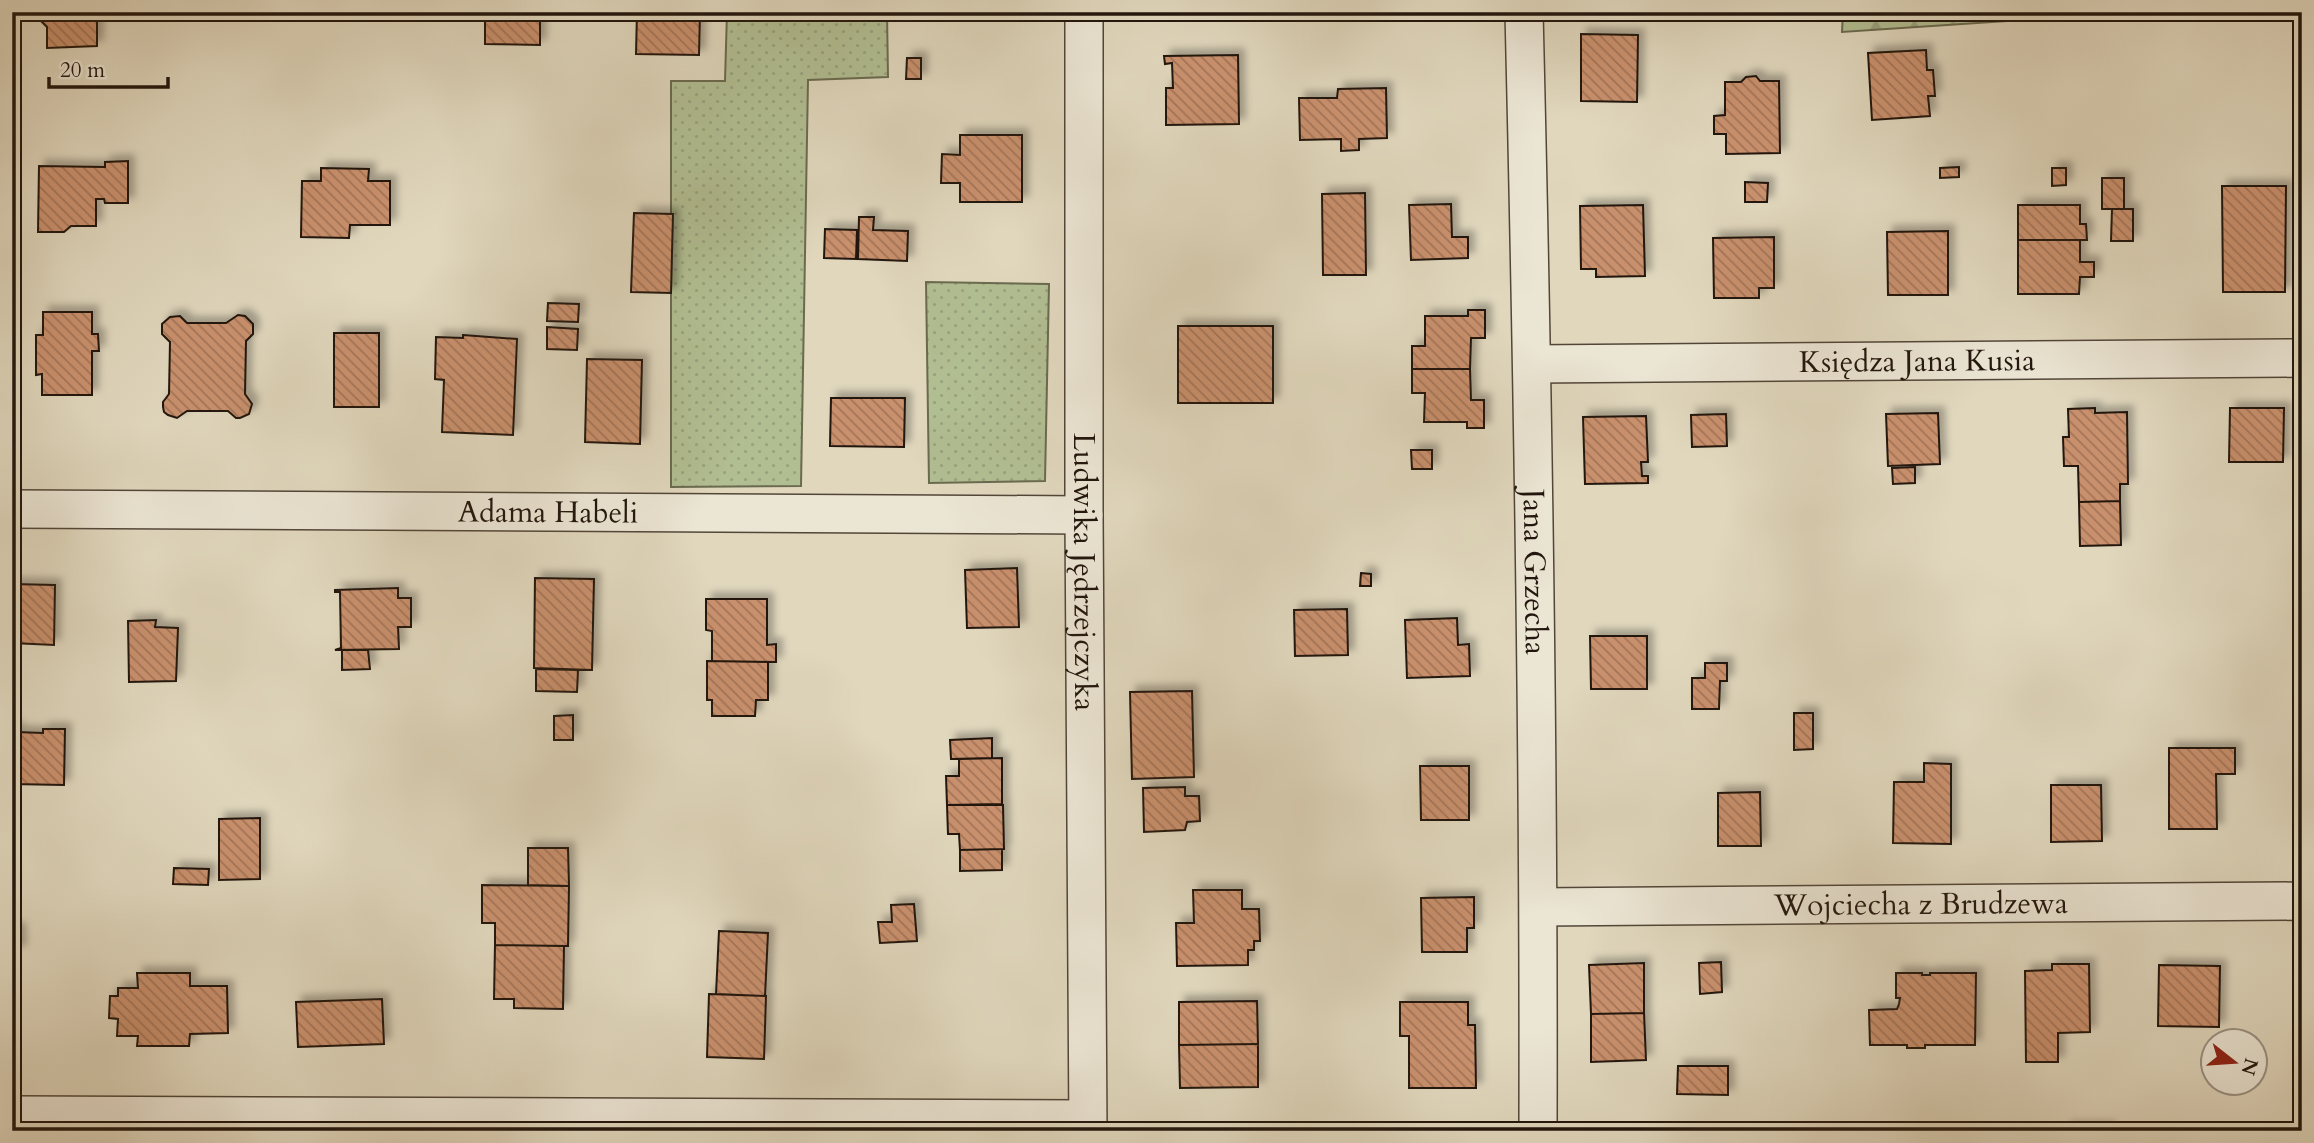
<svg xmlns="http://www.w3.org/2000/svg" width="2314" height="1143" font-family="Cardo,serif">
  <style>
    .grass { fill: url(#grass-dots); stroke: #6a6a50; stroke-width: 2 }
    .forest { fill: url(#forest-firs); stroke: #6a6a50; stroke-width: 2 }
    .building { fill: url(#building-back-hatch); stroke: #22160d; stroke-width: 2; filter: url(#shadow) }
    .lines { fill: none; stroke-linecap: round; stroke-linejoin: round }
    .street-casing { stroke: #524639; stroke-width: 40 }
    .street { stroke: #ebe5d4; stroke-width: 37 }
    .labels { text-anchor: middle; dominant-baseline: central; stroke-width: 7; stroke-linejoin: round; paint-order: stroke }
    .street-label { font-size: 30px; fill: #22160d; stroke: #ebe5d4 }
  </style>
  <defs>
    <pattern id="grass-dots" width="8" height="8" patternUnits="userSpaceOnUse" patternTransform="scale(1.75)"><rect width="8" height="8" fill="#b1be92"/><path d="M2 2h.1M6 6h.1" fill="none" stroke="#98a37d" stroke-width="1.8" stroke-linecap="round"/></pattern>
    <pattern id="forest-firs" width="22" height="20" patternUnits="userSpaceOnUse" patternTransform="scale(1.75)"><rect width="22" height="20" fill="#b1be92"/><path d="M5 1l3.5 6h-7zM16 11l3.5 6h-7z" fill="#98a37d"/></pattern>
    <pattern id="building-back-hatch" width="6" height="6" patternUnits="userSpaceOnUse" patternTransform="scale(1.75)"><rect width="6" height="6" fill="#c9906d"/><path d="M-1 5l2 2M0 0l6 6M5-1l2 2" fill="none" stroke="#a37558"/></pattern>
    <filter id="shadow"><feDropShadow dx="6" dy="-6" stdDeviation="3.5" flood-color="#0004"/></filter>
  </defs>
  <rect width="100%" height="100%" fill="#e0d7bd"/>
  <filter id="stains"><feTurbulence type="fractalNoise" baseFrequency=".00286" numOctaves="4"/><feColorMatrix values="0 0 0 0 .2 0 0 0 0 .09 0 0 0 0 .02 0 0 0 .5 -.17"/></filter>
  <radialGradient id="worn" r=".72"><stop offset=".6" stop-color="#630" stop-opacity="0"/><stop offset="1" stop-color="#630" stop-opacity=".3"/></radialGradient>
  <path class="grass" d="M727,12H887L888,77L808,80L801,486L671,487V81H725Z
    M926,282L1049,284L1045,481L929,483Z"/>
  <path class="forest" d="M1843,12H2302V15L2113,14L1842,32Z"/>
  <path class="building" d="M40,12H97V46L47,48V27L40,20Z
    M485,12H540V45L485,44Z
    M637,12H700L699,55L636,54Z
    M1770,12H1798V16L1770,17Z
    M1581,34L1638,35L1637,102L1581,101Z
    M1926,50L1927,70H1933L1935,96H1928L1930,116L1872,120L1868,53Z
    M1238,55L1239,124L1166,125V88H1173L1172,63L1165,64L1164,56Z
    M907,58H921V79H906Z
    M1756,76L1760,81H1779L1780,153L1726,154V134H1714V116L1725,115V82H1741L1746,77Z
    M1386,88L1387,138L1359,139V150L1341,151V139L1300,140L1299,98H1337L1338,89Z
    M960,135H1022V202H960V183H941L942,154L960,155Z
    M128,161V203H105L104,199H96V226H71L64,232H38L39,166L105,167V162Z
    M1959,167V177L1940,178V168Z
    M321,168L369,169L368,181H390V225H350L349,238L301,237L302,181H321Z
    M2052,168H2066V185L2052,186Z
    M2102,178H2124V209H2102Z
    M1745,182L1768,183L1767,202H1745Z
    M2222,186H2286L2285,292H2223Z
    M1365,193L1366,275H1323L1322,194Z
    M1451,204L1452,237H1468V258L1411,260L1409,205Z
    M1643,205L1645,276L1596,277V269H1581L1580,206Z
    M2018,205H2080V224H2086L2087,240H2018Z
    M2112,209H2133V241H2111Z
    M634,213L673,214L671,293L631,292Z
    M859,217H874L873,230L908,231L907,261L858,259Z
    M825,229L857,230L856,259L824,258Z
    M1948,231V295H1888L1887,232Z
    M1774,237V288H1759V298H1714L1713,238Z
    M2018,240H2080V262H2094V277H2080L2079,294H2018Z
    M548,303L579,304L578,322L547,321Z
    M1468,310H1485V338H1471L1470,369H1412V346H1425V316H1468Z
    M43,312H92V334H98L99,351H92V395H42V374L36,375V335H43Z
    M238,315L245,316L253,324V334L246,341L245,394L252,404L249,414L240,418H236L228,411H187L177,418L168,415L164,412L163,407V402L169,394L170,342L162,334V324L170,317L180,316L187,323H226Z
    M1178,326H1273V403H1178Z
    M547,327L578,329L577,350L547,349Z
    M334,333H379V407H334Z
    M463,335L517,339L513,435L442,432L444,380L435,379L436,337L463,338Z
    M587,359L642,360L640,444L585,442Z
    M1412,369H1470L1471,400H1484V428H1467V422H1424L1425,393H1412Z
    M831,398H905L904,447L830,446Z
    M2095,408V413L2127,412L2128,484H2120V501L2079,502L2078,466H2064L2063,437H2069L2068,409Z
    M2230,408H2284L2283,462H2229Z
    M1938,413L1940,464L1888,466L1886,414Z
    M1726,414L1727,446L1692,447L1691,415Z
    M1646,416L1648,462H1641L1642,476H1648V483L1585,484L1583,417Z
    M1411,450H1432V469H1412Z
    M1915,467V483L1893,484L1892,468Z
    M2120,501L2121,545L2080,546L2079,502Z
    M1017,568L1019,627L967,628L965,570Z
    M1361,573L1371,574V586H1360Z
    M535,578L594,579L592,670L534,668Z
    M12,584L55,585L54,645L12,643Z
    M398,588V598H411V627H398L399,649L335,650L341,648L340,592H335V590Z
    M706,599H767V645L776,644V662L712,661V631L706,630Z
    M1347,609L1348,655L1295,656L1294,610Z
    M1457,618L1458,645L1469,644L1470,676L1407,678L1405,620Z
    M156,620L155,627L178,628L176,681L129,682L128,621Z
    M1590,636H1647V689H1591Z
    M342,650H368L370,669L342,670Z
    M707,661L768,662V700H756L755,716H712V700H707Z
    M1705,663H1727V681H1720L1719,709H1692V678H1705Z
    M536,669L578,670L577,692L536,691Z
    M1192,691L1194,777L1132,779L1130,692Z
    M1794,713H1813V749L1794,750Z
    M573,715V740H554V716Z
    M12,728H17L16,732L43,733V729H65L64,785L12,784Z
    M992,738V758L951,759L950,740Z
    M2169,748H2235V774H2216L2217,829H2169Z
    M1002,758V804L947,805L946,776H959V759Z
    M1924,763L1951,764V844L1893,843L1894,782H1924Z
    M1420,766H1469V820H1421Z
    M2051,785H2101L2102,841L2051,842Z
    M1185,787V796H1199L1200,821L1187,822L1185,830L1144,832L1143,788Z
    M1760,792L1761,846H1718V793Z
    M947,805H1003L1004,849L960,850L959,834H948Z
    M260,818V879L219,880V819Z
    M528,848H568L569,886L528,885Z
    M1002,849V870L960,871V850Z
    M174,868L209,869L208,885L173,884Z
    M482,885L569,886L568,946L495,945V923H482Z
    M1193,890H1242V909H1259L1260,941H1254V950H1248V965L1177,966L1176,923H1194Z
    M1474,897V928H1467V952H1422L1421,898Z
    M914,904L917,941L880,943L878,922H892L891,905Z
    M12,929H19L20,951H12Z
    M719,931L768,933L765,996L716,994Z
    M495,945L564,946L563,1009L514,1008V999H494Z
    M1721,962L1722,992L1700,994L1699,963Z
    M1644,963V1013L1591,1014L1589,965Z
    M2052,964H2089L2090,1032L2058,1033V1062H2026L2025,971L2052,970Z
    M2159,965L2220,966L2219,1027L2158,1026Z
    M137,973H190V986H227L228,1033L190,1034L189,1046H137L138,1036H117L118,1019L109,1018L110,996H118V988H138Z
    M1896,973H1922V975H1930V973H1976L1975,1045H1925V1048H1907V1045H1870L1869,1010L1897,1009L1899,1004L1900,998H1896Z
    M709,994L766,996L764,1059L707,1057Z
    M382,999L384,1044L298,1047L296,1002Z
    M1257,1001L1258,1044L1179,1045V1002Z
    M1400,1002H1468V1025H1475L1476,1088H1409V1036H1400Z
    M1644,1013L1646,1060L1591,1062V1014Z
    M1258,1044V1087L1180,1088L1179,1045Z
    M1678,1066H1728V1095L1677,1094Z
    M2065,1128H2108V1131H2065Z"/>
  <g class="lines">
    <defs>
      <g id="street">
        <path id="s1" d="M1084,12V515L1088,1131"/>
        <path id="s2" d="M1524,12C1533,385 1539,758 1538,1131"/>
        <path id="s3" d="M1532,364L2302,358"/>
        <path id="s4" d="M12,509L1084,515"/>
        <path id="s5" d="M1539,907L2302,901"/>
        <path d="M12,1115L1087,1119"/>
      </g>
    </defs>
    <use href="#street" class="street-casing"/>
    <use href="#street" class="street"/>
  </g>
  <g class="labels">
    <g class="street-label">
      <text stroke="none"><textPath href="#s3" startOffset="385">Księdza Jana Kusia</textPath></text>
      <text stroke="none"><textPath href="#s4" startOffset="536">Adama Habeli</textPath></text>
      <text stroke="none"><textPath href="#s2" startOffset="560">Jana Grzecha</textPath></text>
      <text stroke="none"><textPath href="#s1" startOffset="560">Ludwika Jędrzejczyka</textPath></text>
      <text stroke="none"><textPath href="#s5" startOffset="382">Wojciecha z Brudzewa</textPath></text>
    </g>
  </g>
  <rect width="2314" height="1143" fill="none" stroke="#e0d7bd" stroke-width="42"/>
  <rect x="14" y="14" width="2286" height="1115" fill="none" stroke="#22160d" stroke-width="3.5"/>
  <rect x="21" y="21" width="2272" height="1101" fill="none" stroke="#22160d" stroke-width="2"/>
  <g transform="translate(2234 1062) rotate(107)"><circle r="33" fill="#ebe5d4" stroke="#9b9284" stroke-width="2"/>
  <path d="M0-5L12 26L0 18L-12 26Z" fill="#8f2418"/>
  <text y="-10" font-size="19" font-weight="bold" text-anchor="middle" fill="#22160d">N</text>
  </g>
  <path d="M49 77v10h119v-10" fill="none" stroke="#22160d" stroke-width="3.5"/>
  <text x="60" y="77" font-size="21" fill="#22160d" stroke="#ebe5d4" stroke-width="5" paint-order="stroke">20 m</text>
  <rect width="100%" height="100%" filter="url(#stains)"/>
  <rect width="100%" height="100%" fill="url(#worn)"/>
</svg>
